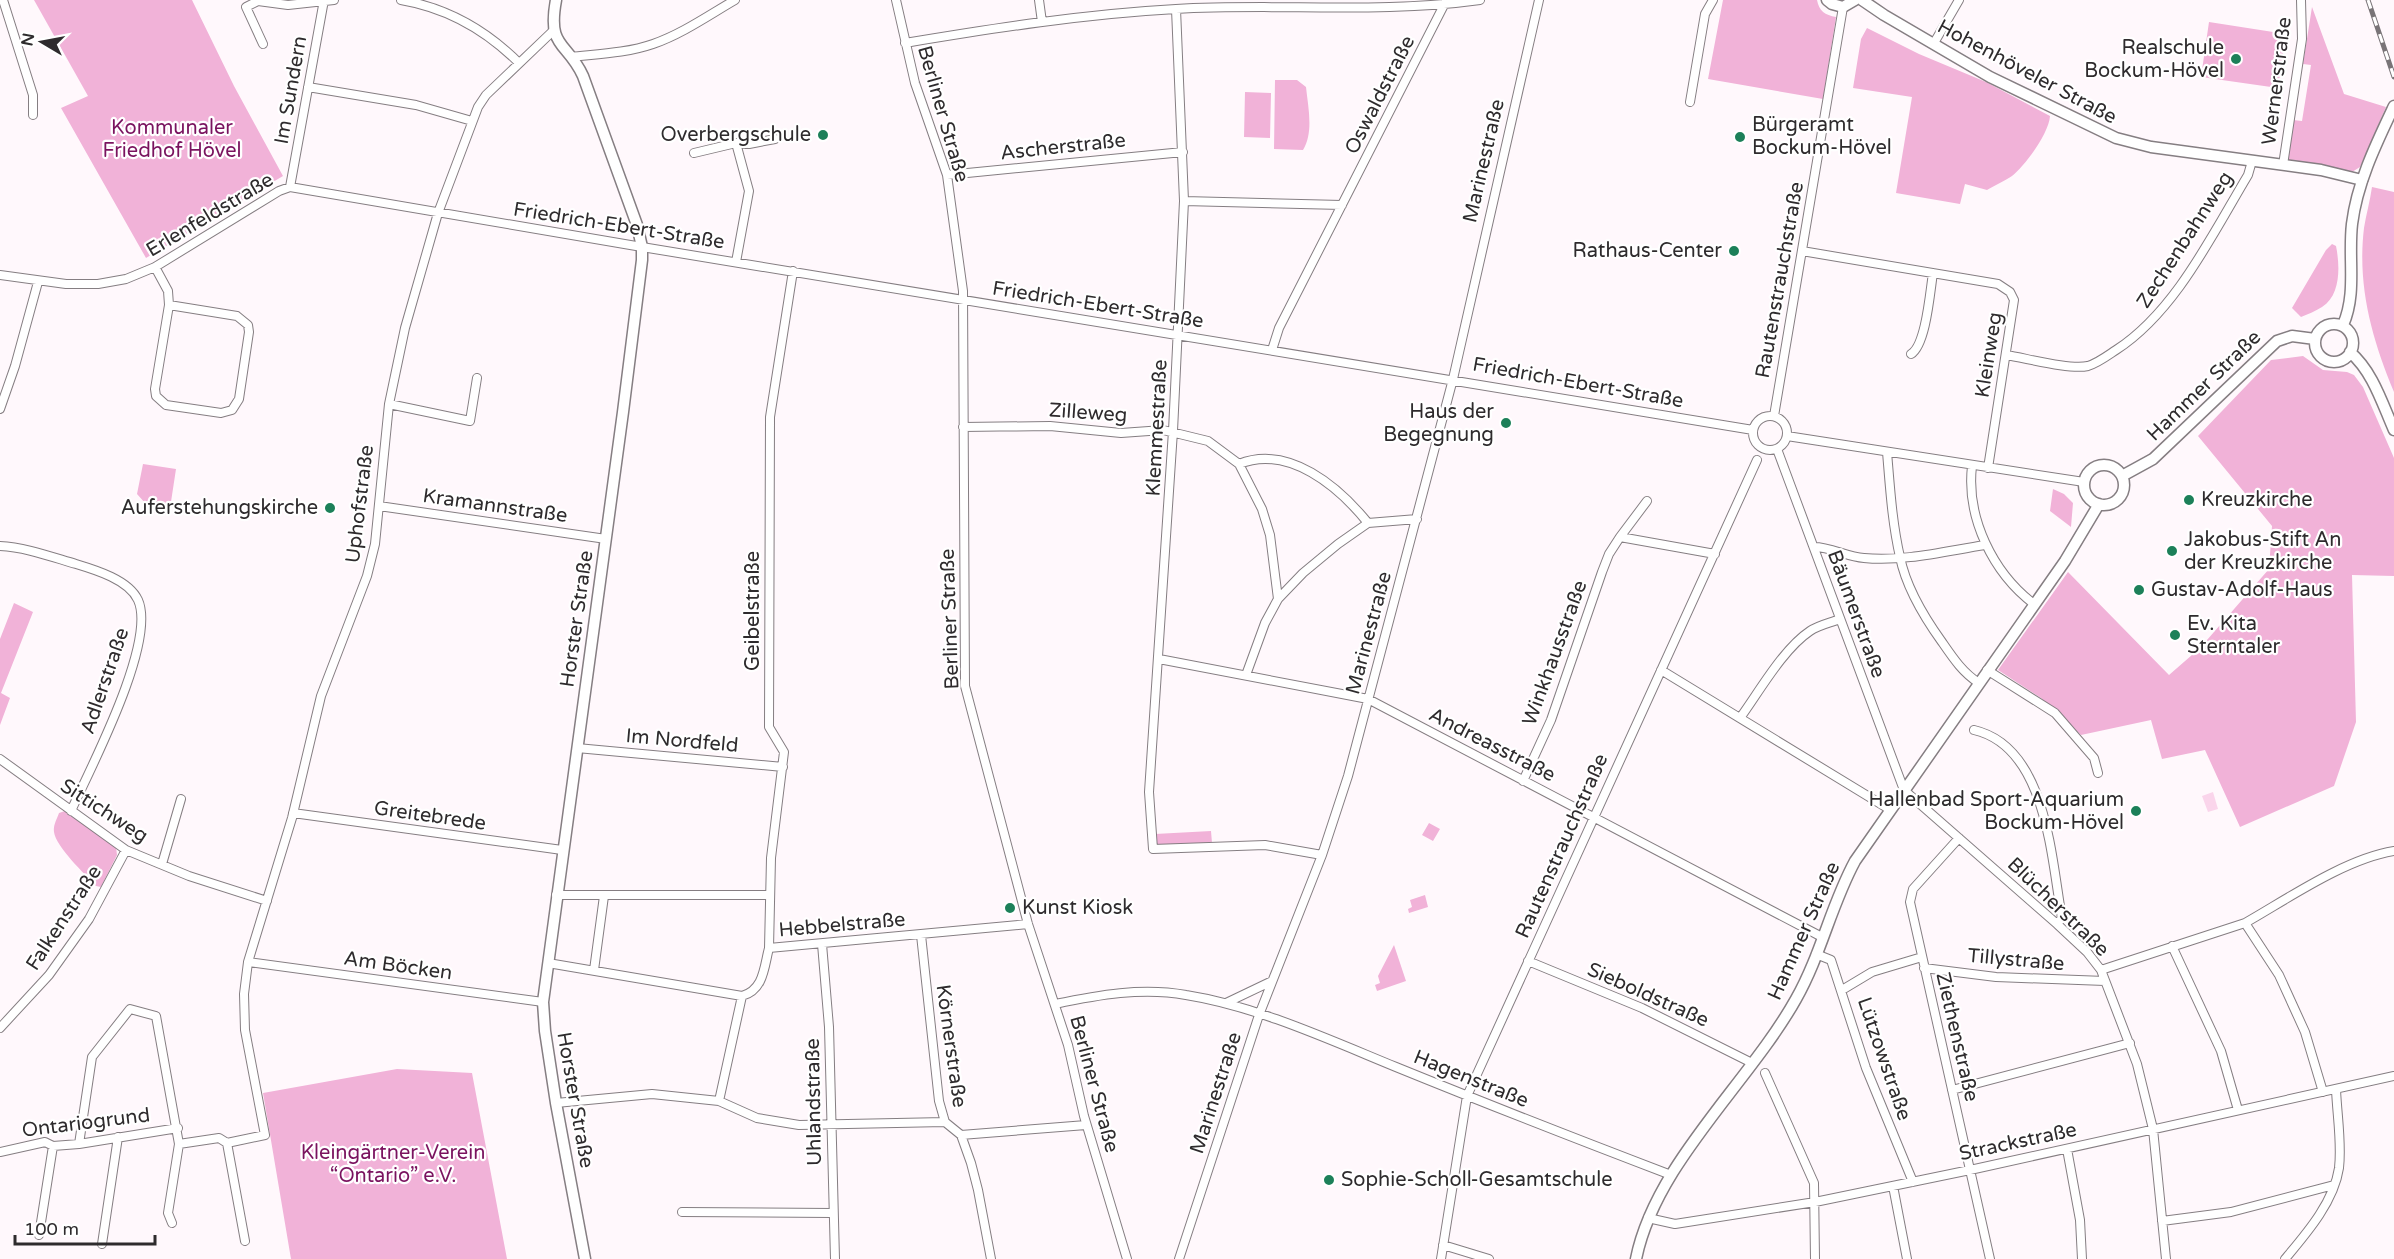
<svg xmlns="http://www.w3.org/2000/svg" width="2394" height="1259" font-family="'Varela Round',sans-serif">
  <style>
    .green { fill: #f1b2d8 }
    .water { fill: #fad5eb }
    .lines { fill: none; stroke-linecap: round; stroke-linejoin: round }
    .minor-casing { stroke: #857e82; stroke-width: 10 }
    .tertiary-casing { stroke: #857e82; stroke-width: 13 }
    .secondary-casing { stroke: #857e82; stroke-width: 13 }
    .minor { stroke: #fff; stroke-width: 8 }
    .tertiary { stroke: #fff; stroke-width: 10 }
    .secondary { stroke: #fff; stroke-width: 10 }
    .rail-casing { stroke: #797477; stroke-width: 5 }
    .rail { stroke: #fff; stroke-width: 3; stroke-dasharray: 9; stroke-linecap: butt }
    .poi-dot { fill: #1c8059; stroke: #fff; stroke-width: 2 }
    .labels { text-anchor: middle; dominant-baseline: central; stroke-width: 4.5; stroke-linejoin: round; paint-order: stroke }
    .poi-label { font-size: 20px; fill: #2e2b2d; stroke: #fff; text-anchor: start }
    .street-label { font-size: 20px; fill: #2e2b2d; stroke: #fff }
    .park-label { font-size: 20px; fill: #7a135f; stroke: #fff }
  </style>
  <rect width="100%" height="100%" fill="#fff8fc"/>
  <path class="green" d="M34,0H192L234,86L283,176L146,258L61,108L88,96Z
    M1723,0H1817C1819,11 1825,15 1836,17L1823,99L1708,79Z
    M2312,7L2344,94L2386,107L2360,167L2352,172L2287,162L2293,120L2302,121L2311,65L2303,64Z
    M2209,22L2286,34L2278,88L2201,77Z
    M1867,28L1919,54L1986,82L2050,116C2049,133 2025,166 2012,176C2005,181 1995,185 1987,190L1965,184L1960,204L1896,193L1912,97L1853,88L1861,39Z
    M1275,80H1297L1306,87C1308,107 1314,132 1303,150L1274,149Z
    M1245,92L1271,93L1270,138L1244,137Z
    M2372,187L2394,192V392C2372,339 2357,286 2364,228C2366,215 2370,201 2372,187Z
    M2332,244L2336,246C2340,266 2341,295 2322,307C2316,311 2308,314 2301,317L2292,308L2326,250Z
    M2303,356L2323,370L2347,372L2354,375L2363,387L2394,458V576L2352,575L2356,722L2334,786L2240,827L2205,750L2162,759L2151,720L2081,735L2041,698L1998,670L2068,572L2169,675L2200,648L2269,569L2272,526L2198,436L2271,360Z
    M143,464L176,469L169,515L154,513L137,494Z
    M2053,489L2064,494L2073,503L2071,527L2050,511Z
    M14,603L33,612L1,693L10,698L0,725V639Z
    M65,811L116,847L117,855L101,887L96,886C85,874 56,847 54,832C53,825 57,819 59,813Z
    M1429,823L1440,829L1433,841L1422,835Z
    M1211,831L1212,843L1156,845L1155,834Z
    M1425,895L1428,907L1409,913L1408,909L1412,907L1410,900Z
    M1394,945L1406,981L1377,991L1375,985L1380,983L1378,976Z
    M397,1069L472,1073L507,1259H291L263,1093Z"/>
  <path class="water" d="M2213,792L2218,809L2208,812L2202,796Z"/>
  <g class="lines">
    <defs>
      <path id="minor" d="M3,0L33,95V115
        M401,0C448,8 486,30 519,63
        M896,0L915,83L947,175L963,291L965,686L1028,924L1068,1045L1084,1116L1127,1259
        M1039,0L1042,22
        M1176,9L1184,201L1173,431L1149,792L1153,849L1265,845L1322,855
        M905,43C995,28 1085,14 1176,9C1277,3 1379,14 1480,0
        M1934,43L1959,0
        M263,44L246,7L258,1L288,5L334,0
        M571,57C598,54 627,53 653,44C682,34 709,15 735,0
        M308,87L416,105L472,121
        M1690,102L1705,14L1713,0
        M694,153L736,143L749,144L775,139
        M2283,165L2302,39L2301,0
        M947,175L1183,152
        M290,187L324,0
        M1184,201L1342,205
        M1802,251L1998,284L2010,292L2014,300L1988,468
        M736,262L749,191L736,143
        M155,267L168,291L169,305L155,389L156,396L166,405L221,413L232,410L239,399L249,332L248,325L237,316L169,305
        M0,275L66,284H98L126,279L155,267L279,191L290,187L642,247L1753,430
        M1272,350L1279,328L1445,3
        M1911,354C1926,345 1930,292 1933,273
        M2006,355C2026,358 2069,370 2088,366C2098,363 2107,356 2116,350C2175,312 2212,235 2248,175L2252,161
        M389,404L470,421L477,378
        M0,409L15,366L38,282
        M1753 433a17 17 0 1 1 34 0a17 17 0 1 1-34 0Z
        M1774,416L1843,7
        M963,427L1050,426L1121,433L1163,430L1208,441L1239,464L1262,509L1270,535L1278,599
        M1787,436L2084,482
        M1777,449L1904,790L2057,924L2087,952L2101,970L2137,1064L2153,1129L2166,1259
        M1887,452C1890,487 1892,522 1900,557C1906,587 1924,617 1942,642C1953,658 1963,673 1979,683
        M1239,464C1289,444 1339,487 1368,523
        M1972,466C1966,518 1993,573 2034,604
        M379,506L606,539
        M1620,537L1647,501
        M0,546C25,547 52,557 76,564C96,570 129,580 138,600C157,642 90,769 71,811
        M1814,547C1831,547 1847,557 1864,558C1903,562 1946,551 1985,545
        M1159,659L1368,699L1822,937
        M1661,670L1889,809
        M1987,670L2055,713L2094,758L2098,773
        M1246,675L1265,623L1278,599L1303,573L1338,544L1368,523L1417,519
        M1740,718C1759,692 1783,649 1810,631C1819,625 1830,623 1840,619
        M1974,730C2047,747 2051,858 2062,918L2057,924
        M577,748L783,767
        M0,759L126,850L189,876L267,901
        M1523,781L1551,720L1602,572L1609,554L1620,537L1715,554
        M293,813L562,850
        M1959,838L1913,889L1910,902L1990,1259
        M162,864L181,799
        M556,895H769
        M2245,923C2289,898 2345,859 2394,851
        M921,935L939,1101L945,1122L961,1135L971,1163L978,1190L991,1259
        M822,944L829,1027L835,1259
        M2172,946L2221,1051L2238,1110
        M769,948L771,858L784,752L769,727L770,417L793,271
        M1816,954L1831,960L1866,1068L1913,1182
        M1528,961L1642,1008L1752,1063
        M248,962L543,1002
        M548,963L742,996C764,990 764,967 769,948L1028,924
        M1924,968L1996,977L2105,981
        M594,970L604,896
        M2101,970L2245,923L2279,975L2305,1032L2323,1092
        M1842,990L1872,972L1922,957
        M1226,1003L1272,981
        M1055,1004C1098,995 1142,987 1186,995C1256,1006 1330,1040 1396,1067C1487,1104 1579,1140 1671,1175
        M0,1028L49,975L89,919L126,850
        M1765,1073L1814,1183L1815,1259
        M1952,1090L2130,1043
        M719,1101L742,996
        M556,1103L652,1094L719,1101L757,1118L799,1125L945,1122
        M961,1135L1086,1125
        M227,1143L245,1241
        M79,1144L92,1057L130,1009L156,1016L179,1144L168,1213L172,1223
        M179,1144L219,1138L227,1143L265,1135L245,1030L244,994L248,962L292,818L321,696L367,576L375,544L389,404L405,328L438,213L478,107L486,95L554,30
        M2067,1149L2080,1220L2082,1259
        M0,1152L45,1142L53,1146L79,1144L178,1128
        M1893,1186L1907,1259
        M682,1212L833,1213
        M1648,1218L1675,1224L1815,1202L1970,1170L2394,1076
        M2162,1221L2231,1212L2334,1185
        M39,1235L53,1146
        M102,1244L118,1137
        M1443,1245L1489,1259
        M1179,1259L1259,1015L1322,855L1348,776L1453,379L1539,0
        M1441,1259L1467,1096L1757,460
        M2285,1259C2306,1234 2334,1202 2339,1168C2342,1143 2337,1115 2336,1089"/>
      <path id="tertiary" d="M556,0C547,49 567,41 583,76L637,225L642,247V260L623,412L543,1002L545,1031L556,1103L585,1259
        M1827,0L1832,4L1843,7L1855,0
        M1862,0L1884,15L1990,77L2116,138L2151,147L2321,170L2362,180"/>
      <path id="secondary" d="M2315 343a19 19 0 1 1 38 0a19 19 0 1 1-38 0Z
        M2343,325C2357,293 2348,259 2352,224C2357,183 2376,144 2394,106
        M2350,352C2373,372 2382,403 2394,430
        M2084 485a20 20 0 1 1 40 0a20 20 0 1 1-40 0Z
        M2122,476L2153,459L2277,341L2292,336L2315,339
        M1636,1259C1655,1164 1749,1083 1796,999C1821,955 1831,905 1855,861L2065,561L2099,504"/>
    </defs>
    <use href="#minor" class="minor-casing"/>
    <use href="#tertiary" class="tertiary-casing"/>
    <use href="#secondary" class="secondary-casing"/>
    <use href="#minor" class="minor"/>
    <use href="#tertiary" class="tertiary"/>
    <use href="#secondary" class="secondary"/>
    <defs>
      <path id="rail" d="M2368,0L2394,77"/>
    </defs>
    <use href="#rail" class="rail-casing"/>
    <use href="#rail" class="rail"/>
  </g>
  <g class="poi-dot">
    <circle cx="2236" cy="59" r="6"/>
    <circle cx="823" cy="135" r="6"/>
    <circle cx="1740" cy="137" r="6"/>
    <circle cx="1734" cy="251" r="6"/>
    <circle cx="1506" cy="423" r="6"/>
    <circle cx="2189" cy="500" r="6"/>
    <circle cx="330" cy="508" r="6"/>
    <circle cx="2172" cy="551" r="6"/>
    <circle cx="2139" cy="590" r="6"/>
    <circle cx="2175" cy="635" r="6"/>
    <circle cx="2136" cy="811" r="6"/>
    <circle cx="1010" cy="908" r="6"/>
    <circle cx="1329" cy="1180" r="6"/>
  </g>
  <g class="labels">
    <g class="poi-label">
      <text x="2224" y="48" text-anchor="end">Realschule<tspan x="2224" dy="23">Bockum-Hövel</tspan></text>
      <text x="1752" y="125">Bürgeramt<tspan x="1752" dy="23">Bockum-Hövel</tspan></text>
      <text x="811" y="135" text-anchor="end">Overbergschule</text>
      <text x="1722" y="251" text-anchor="end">Rathaus-Center</text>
      <text x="1494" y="412" text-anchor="end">Haus der<tspan x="1494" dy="23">Begegnung</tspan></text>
      <text x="2201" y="500">Kreuzkirche</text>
      <text x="318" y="508" text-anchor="end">Auferstehungskirche</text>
      <text x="2184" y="540">Jakobus-Stift An<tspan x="2184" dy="23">der Kreuzkirche</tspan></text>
      <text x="2151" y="590">Gustav-Adolf-Haus</text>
      <text x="2187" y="624">Ev. Kita<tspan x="2187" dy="23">Sterntaler</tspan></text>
      <text x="2124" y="800" text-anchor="end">Hallenbad Sport-Aquarium<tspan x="2124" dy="23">Bockum-Hövel</tspan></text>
      <text x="1022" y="908">Kunst Kiosk</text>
      <text x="1341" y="1180">Sophie-Scholl-Gesamtschule</text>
    </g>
    <g class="street-label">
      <text transform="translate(2027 72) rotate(28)">Hohenhöveler Straße</text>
      <text transform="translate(2277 81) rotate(-83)">Wernerstraße</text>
      <text transform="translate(291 90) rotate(-80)">Im Sundern</text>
      <text transform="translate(1380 95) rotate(-63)">Oswaldstraße</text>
      <text transform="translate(943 114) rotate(74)">Berliner Straße</text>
      <text transform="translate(1063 147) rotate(-6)">Ascherstraße</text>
      <text transform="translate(1484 161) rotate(-77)">Marinestraße</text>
      <text transform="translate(210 215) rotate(-31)">Erlenfeldstraße</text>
      <text transform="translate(619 226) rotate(9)">Friedrich-Ebert-Straße</text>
      <text transform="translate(2185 240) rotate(-57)">Zechenbahnweg</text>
      <text transform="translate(1780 280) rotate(-80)">Rautenstrauchstraße</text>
      <text transform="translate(1098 305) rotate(9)">Friedrich-Ebert-Straße</text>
      <text transform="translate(1989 355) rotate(-81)">Kleinweg</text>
      <text transform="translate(1578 383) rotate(10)">Friedrich-Ebert-Straße</text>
      <text transform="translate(2204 386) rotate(-44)">Hammer Straße</text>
      <text transform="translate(1088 413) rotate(4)">Zilleweg</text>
      <text transform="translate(1157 428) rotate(-87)">Klemmestraße</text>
      <text transform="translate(360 504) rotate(-83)">Uphofstraße</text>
      <text transform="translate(495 506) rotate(8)">Kramannstraße</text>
      <text transform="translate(753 611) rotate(-90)">Geibelstraße</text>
      <text transform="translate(1856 614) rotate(70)">Bäumerstraße</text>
      <text transform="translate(577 619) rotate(-82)">Horster Straße</text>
      <text transform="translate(950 619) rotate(-92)">Berliner Straße</text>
      <text transform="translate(1369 633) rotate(-75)">Marinestraße</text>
      <text transform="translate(1555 653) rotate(-70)">Winkhausstraße</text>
      <text transform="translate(105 681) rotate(-71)">Adlerstraße</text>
      <text transform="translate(682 741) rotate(5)">Im Nordfeld</text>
      <text transform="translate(1492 745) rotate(27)">Andreasstraße</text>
      <text transform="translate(104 811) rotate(33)">Sittichweg</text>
      <text transform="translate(430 816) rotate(8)">Greitebrede</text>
      <text transform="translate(1562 846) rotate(-66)">Rautenstrauchstraße</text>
      <text transform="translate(2058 907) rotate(44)">Blücherstraße</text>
      <text transform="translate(64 918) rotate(-57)">Falkenstraße</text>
      <text transform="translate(842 925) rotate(-5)">Hebbelstraße</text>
      <text transform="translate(1804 931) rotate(-66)">Hammer Straße</text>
      <text transform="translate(2016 960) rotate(5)">Tillystraße</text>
      <text transform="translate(398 966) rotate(8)">Am Böcken</text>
      <text transform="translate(1648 995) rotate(24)">Sieboldstraße</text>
      <text transform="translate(1957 1037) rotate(77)">Ziethenstraße</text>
      <text transform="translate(951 1046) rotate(82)">Körnerstraße</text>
      <text transform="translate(1884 1059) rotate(71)">Lützowstraße</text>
      <text transform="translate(1471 1079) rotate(22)">Hagenstraße</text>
      <text transform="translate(1094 1084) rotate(75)">Berliner Straße</text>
      <text transform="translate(1216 1093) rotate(-72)">Marinestraße</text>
      <text transform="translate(575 1100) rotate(80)">Horster Straße</text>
      <text transform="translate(814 1102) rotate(-91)">Uhlandstraße</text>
      <text transform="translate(86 1123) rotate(-7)">Ontariogrund</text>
      <text transform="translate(2018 1142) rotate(-12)">Strackstraße</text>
    </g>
    <g class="park-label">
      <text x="172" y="128">Kommunaler<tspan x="172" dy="23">Friedhof Hövel</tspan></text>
      <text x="393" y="1153">Kleingärtner-Verein<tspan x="393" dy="23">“Ontario” e.V.</tspan></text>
    </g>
  </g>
  <g transform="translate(42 42) rotate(280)" stroke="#ffffff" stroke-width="4.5" paint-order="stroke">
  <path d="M0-4.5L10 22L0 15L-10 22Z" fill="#2e2b2d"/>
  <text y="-9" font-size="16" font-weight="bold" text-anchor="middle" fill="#2e2b2d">N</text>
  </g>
  <path d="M15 1235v9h140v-9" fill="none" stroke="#2e2b2d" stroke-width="3"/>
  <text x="24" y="1235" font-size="18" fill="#2e2b2d" stroke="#ffffff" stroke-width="4.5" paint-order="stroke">100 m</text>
</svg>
